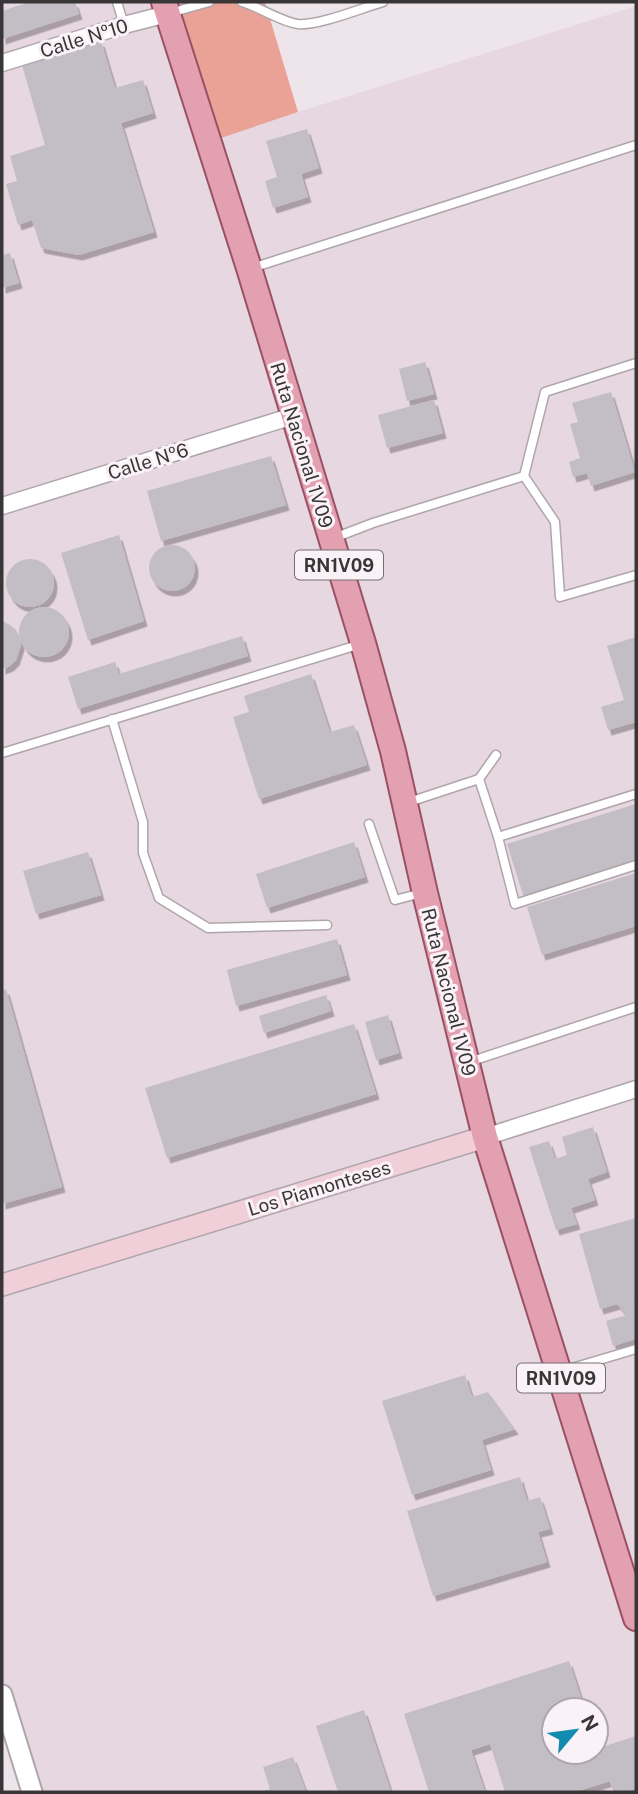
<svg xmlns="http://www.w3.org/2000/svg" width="638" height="1794" font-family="'Public Sans',sans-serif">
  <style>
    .built { fill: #e6d7e0; fill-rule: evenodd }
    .green { fill: #eaa296 }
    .building { fill: #c3bec5; filter: url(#shadow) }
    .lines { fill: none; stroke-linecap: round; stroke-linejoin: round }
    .service-casing { stroke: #afa6ab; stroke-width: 11 }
    .minor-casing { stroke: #afa6ab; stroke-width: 19 }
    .tertiary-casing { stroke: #afa6ab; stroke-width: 23 }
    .secondary-casing { stroke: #afa6ab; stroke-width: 24 }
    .primary-casing { stroke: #9a5164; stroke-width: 28 }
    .service { stroke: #fff; stroke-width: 8 }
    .minor { stroke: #fff; stroke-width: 16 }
    .tertiary { stroke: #fff; stroke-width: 19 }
    .secondary { stroke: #f0cfd8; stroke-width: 21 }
    .primary { stroke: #e2a0b0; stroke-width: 24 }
    .labels { text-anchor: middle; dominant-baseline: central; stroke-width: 6; stroke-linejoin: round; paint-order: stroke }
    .shield { fill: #fbf2f7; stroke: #736e71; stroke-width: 2 }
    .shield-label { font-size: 18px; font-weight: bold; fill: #393638 }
    .street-label { font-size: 19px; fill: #393638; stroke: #fbf2f7 }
  </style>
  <defs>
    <filter id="shadow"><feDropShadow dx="3.5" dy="5.5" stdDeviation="0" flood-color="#0004"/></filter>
  </defs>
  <rect width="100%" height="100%" fill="#eee5ea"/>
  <path class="built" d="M2,2H158L201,144L298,112L636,6V1792H32L2,1695ZM554,1710H596V1752H554Z"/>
  <path class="green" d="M164,2H265L298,112L200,145Z"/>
  <path class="building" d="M30,2H75L79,14L2,39V11Z
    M101,41L115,88L143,80L153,113L121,123L154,232L79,255L41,248L32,220L18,225L6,184L17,181L10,156L45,145L22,65Z
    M307,129L319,168L301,174L308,197L273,208L265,181L277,177L266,141Z
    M10,253L19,283L2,288V255Z
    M425,362L434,394L407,401L399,369Z
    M611,392L635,472L591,486L587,473L573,477L569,462L580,458L570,424L578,422L572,403Z
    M434,400L443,433L387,448L378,415Z
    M271,456L286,505L161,541L147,491Z
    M119,535L144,621L88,640L61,553Z
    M149 568a23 23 0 1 1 46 0a23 23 0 1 1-46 0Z
    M6 583a24 24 0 1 1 48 0a24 24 0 1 1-48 0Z
    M19 632a25 25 0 1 1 50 0a25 25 0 1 1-50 0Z
    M2,621L10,625L16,630L20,638L21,645L16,660L10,666L2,669Z
    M242,636L248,656L78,709L68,677L115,662L119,674Z
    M636,637V722L608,730L601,707L624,700L607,646Z
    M311,674L330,732L354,725L367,765L259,799L233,717L249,712L244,696Z
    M636,804V859L523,895L507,844Z
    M354,842L365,877L267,908L256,874Z
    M88,852L101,895L36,914L23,871Z
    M636,873V926L542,955L527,907Z
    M337,939L347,975L236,1006L227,970Z
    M6,989L62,1187L2,1204V991Z
    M326,995L331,1011L264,1033L259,1016Z
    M388,1015L399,1053L376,1060L365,1022Z
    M354,1024L376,1094L167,1158L145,1088Z
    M593,1127L607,1172L588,1179L595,1200L571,1208L577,1224L556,1230L529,1147L549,1141L555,1159L567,1155L562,1137Z
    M636,1218V1300L633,1301L636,1306V1339L613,1346L606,1321L627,1315L617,1304L600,1309L579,1234Z
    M465,1375L472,1397L488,1392L515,1429L482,1440L491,1470L412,1495L382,1401Z
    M520,1477L527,1501L540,1497L550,1529L538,1532L547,1562L433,1596L407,1511Z
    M569,1661L585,1710H554V1752H596V1749L636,1736V1789L625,1792H613L610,1781L575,1792H505L490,1744L471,1750L485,1792H429L404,1714Z
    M364,1710L391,1792H338L316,1726Z
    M293,1757L306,1792H260L270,1789L263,1767Z"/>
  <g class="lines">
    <defs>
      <path id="service" d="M117,2L124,25
        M242,2C259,7 282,22 298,24C318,26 362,8 383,2
        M170,13L209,2
        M252,268L636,145
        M524,476L555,522L560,597L636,575
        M334,538L373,523L524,476L545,392L636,363
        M112,719L143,822V853L159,898L208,928L327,925
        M2,753L361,644
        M496,755L479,779L498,837L515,904L636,865
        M409,802L479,779
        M369,824L395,900L422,893
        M498,837L636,794
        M469,1062L636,1007
        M562,1371L636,1349"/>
      <path id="minor" d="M2,63L124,25L167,14
        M2,506L293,416
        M485,1137L636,1089"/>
      <path id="tertiary" d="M2,1695L32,1792"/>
      <path id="secondary" d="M2,1285L485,1137"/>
      <path id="primary" d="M164,2L249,268L363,643L393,751L425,893L485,1137L636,1618"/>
    </defs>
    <use href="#service" class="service-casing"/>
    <use href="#minor" class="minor-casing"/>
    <use href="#tertiary" class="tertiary-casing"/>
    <use href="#secondary" class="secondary-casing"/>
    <use href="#primary" class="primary-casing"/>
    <use href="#service" class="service"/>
    <use href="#minor" class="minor"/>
    <use href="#tertiary" class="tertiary"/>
    <use href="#secondary" class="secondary"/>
    <use href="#primary" class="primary"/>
  </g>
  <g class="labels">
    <g class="shield">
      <rect x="295" y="550.5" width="88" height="29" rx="5"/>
      <rect x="517" y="1363.5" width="88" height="29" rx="5"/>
    </g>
    <g class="shield-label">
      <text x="339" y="565">RN1V09</text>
      <text x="561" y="1378">RN1V09</text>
    </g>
    <g class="street-label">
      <text transform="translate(84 38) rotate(-17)">Calle Nº10</text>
      <text transform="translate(302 445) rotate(73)">Ruta Nacional 1V09</text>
      <text transform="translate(148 461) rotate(-17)">Calle Nº6</text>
      <text transform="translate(449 992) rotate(76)">Ruta Nacional 1V09</text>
      <text transform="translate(319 1188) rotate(-17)">Los Piamonteses</text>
    </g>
  </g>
  <rect width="638" height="1794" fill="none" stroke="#393638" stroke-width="7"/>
  <g transform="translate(575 1731) rotate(61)"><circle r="33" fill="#fbf2f7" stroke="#ada7ab" stroke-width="2"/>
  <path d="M0-5L12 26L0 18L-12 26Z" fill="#138bae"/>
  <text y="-10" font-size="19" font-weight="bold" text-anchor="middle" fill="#393638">N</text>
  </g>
</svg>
